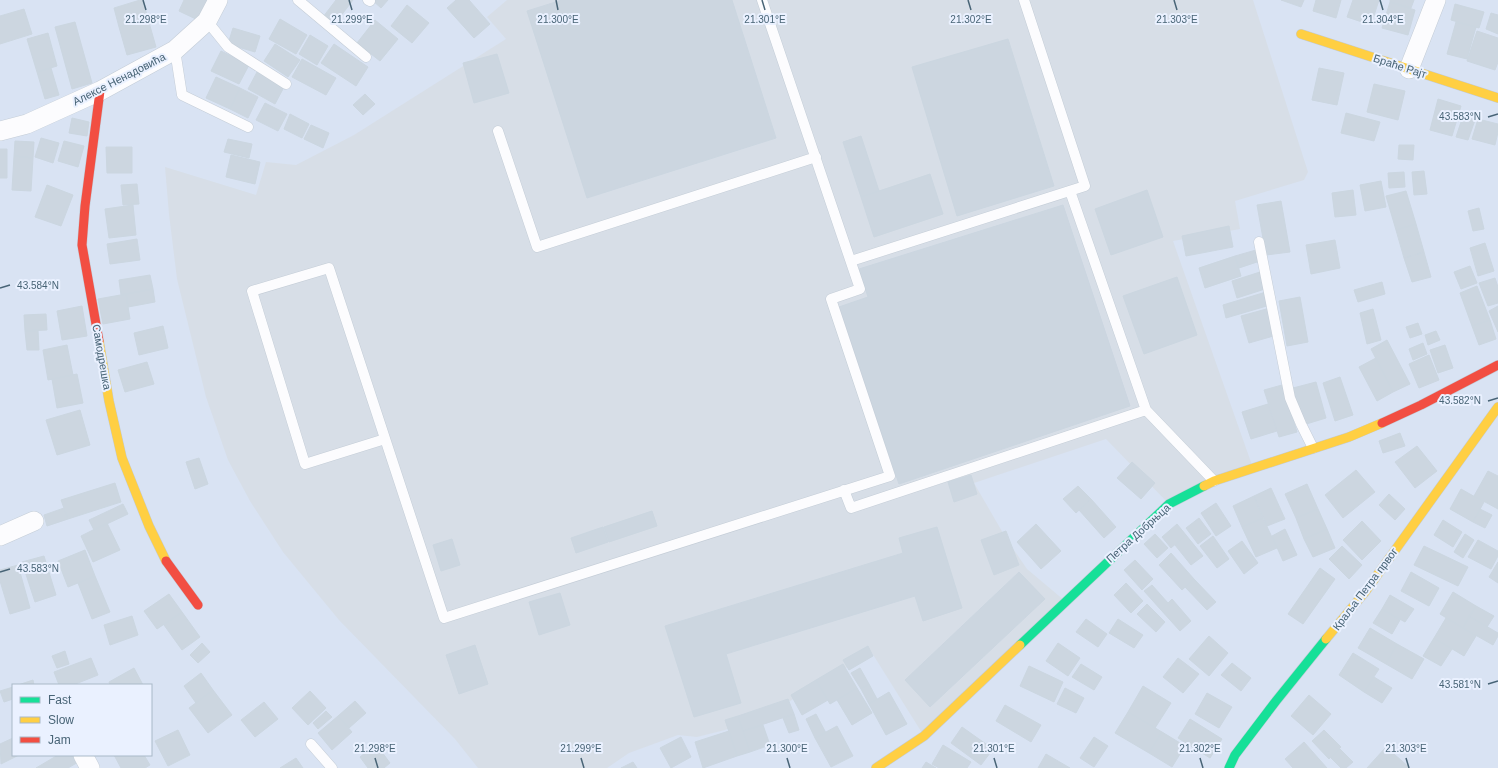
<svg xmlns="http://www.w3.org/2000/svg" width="1498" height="768" font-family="Helvetica,sans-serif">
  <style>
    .residential { fill: #d9e3f3; fill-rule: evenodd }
    .industrial { fill: #d7dee7 }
    .building { fill: #ccd6e0; stroke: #cbd6e0 }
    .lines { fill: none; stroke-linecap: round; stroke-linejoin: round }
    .lane-casing { stroke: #c4cdd7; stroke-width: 11 }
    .street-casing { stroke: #c4cdd7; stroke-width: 20 }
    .fast-casing { stroke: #c2cbd6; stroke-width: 10 }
    .slow-casing { stroke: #c2cbd6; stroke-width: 10 }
    .jam-casing { stroke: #c2cbd6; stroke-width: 10 }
    .lane { stroke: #fcfcfe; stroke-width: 10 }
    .street { stroke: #fcfcfe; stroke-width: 19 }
    .fast { stroke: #16e098; stroke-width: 9 }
    .slow { stroke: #ffcf43; stroke-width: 9 }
    .jam { stroke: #f24e42; stroke-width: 9 }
    .ticks { fill: none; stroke: #486476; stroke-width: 1.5 }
    .labels { text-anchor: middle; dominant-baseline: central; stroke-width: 4; stroke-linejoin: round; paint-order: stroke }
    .street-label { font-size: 11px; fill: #486476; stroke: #eaf1ff }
    .ticks-label { font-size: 10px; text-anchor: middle; fill: #486476; stroke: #eaf1ff; stroke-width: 4; stroke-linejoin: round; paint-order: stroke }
  </style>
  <rect width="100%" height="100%" fill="#e9eef7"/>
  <path class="residential" d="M0,0H1498V768H0ZM13,685H151V755H13Z"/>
  <path class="industrial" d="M507,0H1253L1308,172L1304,180L1235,201L1240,229L1173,241L1253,468L1169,504L1106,439L974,483L1007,540L1027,569L1065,601L924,736L872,653L778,708L725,730L697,737L678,735L629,753L607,768H478L455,739L339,620L283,552L250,501L228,460L206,397L177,279L169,214L165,167L256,195L266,162L296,165L354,135L506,39L487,17Z"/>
  <path class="building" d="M140,0H143L148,19L119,27L114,8Z
    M184,0H210L200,21L179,11Z
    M336,0H353L334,25L323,17Z
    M372,0H388L381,8Z
    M456,0H469L490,24L474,38L447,8Z
    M562,0H732L776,138L587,198L527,11Z
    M1281,0H1304L1301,7Z
    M1316,0H1341L1336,18L1313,11Z
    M1353,0H1379L1371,25L1347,17Z
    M1390,0H1414L1411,8L1390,2Z
    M1390,2L1415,10L1408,35L1382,28Z
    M1455,4L1484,12L1479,28L1451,20Z
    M407,5L429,23L412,43L391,26Z
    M24,9L32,34L0,44V16Z
    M1491,13L1498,15V34L1486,29Z
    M148,19L156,47L127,55L119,27Z
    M280,19L307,35L296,54L269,39Z
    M375,20L398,39L380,61L357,43Z
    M75,22L92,83L72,89L55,27Z
    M1456,22L1476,27L1467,59L1447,54Z
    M233,28L260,36L255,52L228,44Z
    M1477,31L1498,38V62L1495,70L1467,61Z
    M48,33L57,66L37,72L27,39Z
    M310,35L328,46L317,65L299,54Z
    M1008,39L1054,186L957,216L912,67Z
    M275,44L300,60L288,77L264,61Z
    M334,44L368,67L356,86L321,63Z
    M221,51L249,65L239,84L211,71Z
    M497,54L509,93L474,103L463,63Z
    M302,59L336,78L326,95L292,77Z
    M51,68L59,95L45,99L37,72Z
    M1319,68L1344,73L1337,105L1312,100Z
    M257,72L284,87L275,104L248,89Z
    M216,77L240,88L230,109L206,98Z
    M1374,84L1405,91L1398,120L1367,112Z
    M240,88L258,97L248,118L230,109Z
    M365,94L375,104L363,115L353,105Z
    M1438,99L1461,106L1452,136L1430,130Z
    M265,103L287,114L278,131L256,120Z
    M1346,113L1380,122L1374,141L1341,133Z
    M290,114L309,124L302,138L284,129Z
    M1463,116L1475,120L1468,140L1456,137Z
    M72,118L89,122L87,136L69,133Z
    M1478,119L1498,124V132L1495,145L1472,139Z
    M311,125L329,133L323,148L304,139Z
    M861,136L879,191L861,197L843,142Z
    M41,138L59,143L53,163L35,157Z
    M228,139L252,144L249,158L224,152Z
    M15,141L34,142L33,158L14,156Z
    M64,141L84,146L78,167L58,161Z
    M1399,145H1414L1413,160L1398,159Z
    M106,147H132V173H107Z
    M0,149H7V178H0Z
    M231,155L260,162L255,184L226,177Z
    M14,156L33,158L31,191L12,190Z
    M1424,171L1427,194L1414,195L1412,172Z
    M1404,172L1405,187L1389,188L1388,173Z
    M930,174L943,214L874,237L861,197Z
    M1381,181L1386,207L1365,211L1360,185Z
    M137,184L139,204L123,205L121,185Z
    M47,185L73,195L61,226L35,217Z
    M1147,190L1163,237L1111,255L1095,209Z
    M1353,190L1356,215L1335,217L1332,193Z
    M1406,191L1416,224L1396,230L1386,196Z
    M1281,201L1290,252L1266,255L1257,205Z
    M133,205L136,235L109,238L105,209Z
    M1063,205L1130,406L899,484L839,307L868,297L859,269Z
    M1479,208L1484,229L1473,231L1468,211Z
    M1416,224L1424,252L1404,258L1396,230Z
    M1229,226L1233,247L1186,256L1182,236Z
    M137,239L140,260L110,264L107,244Z
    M1335,240L1340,268L1311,274L1306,245Z
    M1485,243L1494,271L1478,276L1470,248Z
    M1256,250L1260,261L1239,268L1235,256Z
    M1424,252L1431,277L1412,282L1404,258Z
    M1235,256L1241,276L1205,288L1199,268Z
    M1470,266L1477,283L1461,289L1454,272Z
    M1260,272L1265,289L1237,298L1232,281Z
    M150,275L153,289L121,295L119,280Z
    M1177,277L1197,335L1144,354L1123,296Z
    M1495,278L1498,287V303L1488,306L1479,283Z
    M1382,282L1385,294L1358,302L1354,290Z
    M1477,286L1490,320L1472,326L1460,293Z
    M153,289L155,302L128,307L126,294Z
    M1266,292L1270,305L1226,318L1223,305Z
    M126,294L130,319L103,324L98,299Z
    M1300,297L1308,342L1287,346L1279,301Z
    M82,306L87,336L62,340L57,311Z
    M1498,306V332L1489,311Z
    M1270,308L1277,335L1249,343L1241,316Z
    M1373,309L1381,340L1367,344L1360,313Z
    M46,314L47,330L25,331L24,315Z
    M1490,320L1496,339L1479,345L1472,326Z
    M1418,323L1422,334L1410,338L1406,327Z
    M163,326L168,348L139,355L134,333Z
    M38,330L39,350H27L25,331Z
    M1436,331L1440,340L1428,345L1425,335Z
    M1387,340L1410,384L1393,392L1371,349Z
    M1423,343L1427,354L1413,360L1409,349Z
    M67,345L73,375L48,380L43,350Z
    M1445,345L1453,368L1438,373L1430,350Z
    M1429,355L1439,380L1419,388L1409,364Z
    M1376,358L1393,392L1377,401L1359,367Z
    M147,362L154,384L125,392L118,370Z
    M77,374L83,403L57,408L52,379Z
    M1340,377L1353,415L1335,421L1323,383Z
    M1316,382L1326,418L1303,425L1293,388Z
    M1282,385L1297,432L1279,437L1264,390Z
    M1268,404L1277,431L1251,439L1242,412Z
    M80,410L90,445L57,455L46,420Z
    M1400,433L1405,446L1383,453L1379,441Z
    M1417,446L1437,471L1415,488L1395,462Z
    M199,458L208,484L195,489L186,462Z
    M1132,462L1155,483L1141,499L1117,478Z
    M1356,470L1375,492L1343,518L1325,495Z
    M1488,471L1498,476V509L1474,496Z
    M971,475L977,494L954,502L948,482Z
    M115,483L121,502L68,519L61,500Z
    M1307,484L1318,509L1296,518L1285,494Z
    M1078,486L1091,499L1076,513L1063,499Z
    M1271,488L1285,519L1267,526L1254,496Z
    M1461,489L1484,502L1473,522L1450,509Z
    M1389,494L1405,509L1395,520L1379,505Z
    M1254,496L1263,518L1242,527L1233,506Z
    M1091,499L1116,527L1104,538L1079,510Z
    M1216,503L1231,526L1216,536L1201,513Z
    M123,504L128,514L94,530L89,520Z
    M64,508L68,519L47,526L44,515Z
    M1318,509L1327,529L1304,539L1296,518Z
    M1480,509L1492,515L1485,528L1473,522Z
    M652,511L657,526L609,542L604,527Z
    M1199,518L1211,534L1198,544L1186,528Z
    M1263,518L1277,548L1256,557L1242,527Z
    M1443,520L1462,532L1453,547L1434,535Z
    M1362,521L1381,541L1362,560L1343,540Z
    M107,523L120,550L93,562L81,536Z
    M1036,524L1061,551L1041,569L1017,542Z
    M1177,524L1186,535L1171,548L1162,537Z
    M603,527L608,542L576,553L571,538Z
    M937,527L962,608L923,621L915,596L726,654L741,703L694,717L665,626L903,553L899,538Z
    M1285,529L1297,555L1283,561L1272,536Z
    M1327,529L1335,548L1313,557L1304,539Z
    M1006,531L1019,565L994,575L981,540Z
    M1155,534L1168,548L1157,558L1144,544Z
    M1465,534L1474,540L1463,558L1454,552Z
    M1186,535L1203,556L1191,565L1175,545Z
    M1213,536L1229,559L1217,568L1200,546Z
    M452,539L460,565L441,571L433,545Z
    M1478,540L1498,551V556L1491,569L1468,557Z
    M1242,541L1258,563L1244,574L1228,551Z
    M1342,546L1362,565L1349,579L1329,559Z
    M1424,546L1468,567L1458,586L1414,565Z
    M85,550L95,576L68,587L58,561Z
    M1171,553L1194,579L1182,590L1159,565Z
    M44,556L56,595L35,602L22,562Z
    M1135,560L1153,579L1142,590L1124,570Z
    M1498,562V583L1489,577Z
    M18,565L30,608L10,614L0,581V570Z
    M1320,568L1335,579L1303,624L1288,614Z
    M1019,572L1045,599L930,707L905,680Z
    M1411,572L1439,588L1429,606L1401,591Z
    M95,576L110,612L92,619L78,583Z
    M1194,579L1216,602L1207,610L1185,587Z
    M1126,583L1143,601L1131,613L1114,595Z
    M1152,585L1168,603L1161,610L1144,591Z
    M1453,592L1476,606L1463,628L1440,614Z
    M560,593L570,625L539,635L529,602Z
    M169,594L182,612L157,629L144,611Z
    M1390,595L1414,609L1405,622L1382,609Z
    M1172,599L1191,621L1180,631L1161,610Z
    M1147,604L1165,622L1156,632L1137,614Z
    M1476,606L1494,616L1487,627L1469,616Z
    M1382,609L1400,620L1392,634L1373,623Z
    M182,612L200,637L182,650L164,625Z
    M132,616L138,635L110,645L104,625Z
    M1469,616L1498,633V636L1493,645L1463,628Z
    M1446,618L1476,636L1464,656L1434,638Z
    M1086,619L1107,634L1098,647L1076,632Z
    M1118,619L1143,635L1134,648L1109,633Z
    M1370,628L1397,644L1386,664L1358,648Z
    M1209,636L1228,653L1209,676L1189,659Z
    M1434,638L1452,649L1441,666L1423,656Z
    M202,643L210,652L198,663L190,655Z
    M1058,643L1080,658L1068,676L1046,661Z
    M1397,644L1424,659L1412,679L1386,664Z
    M475,645L488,684L459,694L446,655Z
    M868,646L873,656L849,670L843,660Z
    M65,651L69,664L57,668L52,656Z
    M1353,653L1379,669L1364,692L1339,675Z
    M91,658L98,675L73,685H59L54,672Z
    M1178,658L1199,674L1183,693L1163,677Z
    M1232,663L1251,678L1241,691L1221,675Z
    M843,664L857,688L830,704L816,680Z
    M1081,664L1102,677L1094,690L1072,677Z
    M1029,666L1063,682L1054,702L1020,686Z
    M134,668L143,685H110L109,682Z
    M860,668L869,684L861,689L851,673Z
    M201,673L213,690L196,703L184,686Z
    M1374,677L1392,688L1382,703L1364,692Z
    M33,680L34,685H18Z
    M816,680L828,700L802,715L791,695Z
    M869,684L877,699L869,704L861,689Z
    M1143,686L1171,703L1155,728L1128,712Z
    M13,687V699L4,702L0,691Z
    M857,688L872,713L852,725L837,700Z
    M1065,688L1084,698L1076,713L1057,704Z
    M213,690L232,715L208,733L189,708Z
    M310,691L326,708L308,725L292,708Z
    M889,692L907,724L886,735L869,704Z
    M1207,693L1232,707L1219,728L1195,714Z
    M1309,695L1331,714L1313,735L1291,716Z
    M788,699L794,714L743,731L738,716Z
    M355,701L366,713L349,728L338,716Z
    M264,702L278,719L255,737L241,720Z
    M1005,705L1041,725L1031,742L996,721Z
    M326,711L332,717L318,729L313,723Z
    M1128,712L1162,732L1149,753L1115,733Z
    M794,714L799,730L789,733L783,718Z
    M816,714L826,733L815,738L806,719Z
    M338,716L352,732L332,750L318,733Z
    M738,716L750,752L737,756L725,720Z
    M1190,719L1222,739L1210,758L1178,738Z
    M763,725L770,745L750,752L743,731Z
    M837,726L853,756L831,767L815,738Z
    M962,727L993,749L981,765L951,743Z
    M178,730L190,755L168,766L155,741Z
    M1324,730L1341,747L1329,759L1312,741Z
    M729,731L737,756L703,768L695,742Z
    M1162,732L1185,746L1172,767L1149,753Z
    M681,737L691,757L671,768L660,748Z
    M1094,737L1108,746L1094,767L1080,758Z
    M13,738V755H19L1,764L0,744Z
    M1304,742L1327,768H1293L1285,759Z
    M376,744L390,763L384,768H368L360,757Z
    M943,745L971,762L967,768H939L932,764Z
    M1386,747L1410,768H1367Z
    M1340,749L1353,762L1346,768H1341L1331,758Z
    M1046,754L1070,768H1038Z
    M58,755H76L80,761L68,768H36Z
    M114,755H144L150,765L145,768H121Z
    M296,758L303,768H280Z
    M633,762L637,768H621Z
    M926,762L936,768H922Z"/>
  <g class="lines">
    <defs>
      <path id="lane" d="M298,0L366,57
        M368,0L370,1
        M207,21L228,47L286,84
        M175,50L182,95L248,127
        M498,131L537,247L816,157
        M1259,242L1290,398L1301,424L1313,448
        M851,261L1085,186L1024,0
        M1146,410L1214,481
        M385,439L305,464L252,291L329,268L444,618L890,476L831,299L860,289L762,0
        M844,490L851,508L1146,410L1070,191
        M311,744L332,768"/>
      <path id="street" d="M1409,69L1436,0
        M0,131L27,124L100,91L175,50L207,21L218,0
        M0,536L34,521
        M83,755L90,768"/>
      <path id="fast" d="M1020,645L1169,504L1204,486
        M1229,768L1235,755L1276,701L1326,639"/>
      <path id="slow" d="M1301,34L1498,98
        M99,341L109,401L122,458L149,526L166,561
        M1204,486L1214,481L1349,437L1382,423
        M1326,639L1365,592L1498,407
        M876,768L924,736L1020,645"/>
      <path id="jam" d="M99,341L82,245L85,206L100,91
        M1382,423L1421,405L1498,365
        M166,561L198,605"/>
    </defs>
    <use href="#lane" class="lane-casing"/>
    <use href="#street" class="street-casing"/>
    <use href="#fast" class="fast-casing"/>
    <use href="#slow" class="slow-casing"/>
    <use href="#jam" class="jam-casing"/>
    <use href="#lane" class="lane"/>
    <use href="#street" class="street"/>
    <use href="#fast" class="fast"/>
    <use href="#slow" class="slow"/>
    <use href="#jam" class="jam"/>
  </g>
  <path class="ticks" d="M143,0L146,10M349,0L352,10M556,0L558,10M762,0L765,10M968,0L971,10M1174,0L1177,10M1380,0L1383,10M1488,117L1498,114M0,288L10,285M1488,401L1498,398M0,572L10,569M1488,684L1498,681M375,758L378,768M581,758L584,768M787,758L790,768M994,758L997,768M1200,758L1203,768M1406,758L1409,768"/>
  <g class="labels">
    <g class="street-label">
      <text transform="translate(1400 66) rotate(18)">Браће Рајт</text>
      <text transform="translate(119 79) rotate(-27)">Алексе Ненадовића</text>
      <text transform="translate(102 357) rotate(80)">Самодрешка</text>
      <text transform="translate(1138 533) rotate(-42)">Петра Добрњца</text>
      <text transform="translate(1365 589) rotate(-53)">Краља Петра првог</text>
    </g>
  </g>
  <g class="ticks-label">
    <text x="146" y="23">21.298°E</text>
    <text x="352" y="23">21.299°E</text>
    <text x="558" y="23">21.300°E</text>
    <text x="765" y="23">21.301°E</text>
    <text x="971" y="23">21.302°E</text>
    <text x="1177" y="23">21.303°E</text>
    <text x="1383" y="23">21.304°E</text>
    <text x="1460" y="120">43.583°N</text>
    <text x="38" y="289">43.584°N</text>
    <text x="1460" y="404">43.582°N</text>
    <text x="38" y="572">43.583°N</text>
    <text x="1460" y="688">43.581°N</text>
    <text x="375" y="752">21.298°E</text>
    <text x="581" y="752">21.299°E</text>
    <text x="787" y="752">21.300°E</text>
    <text x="994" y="752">21.301°E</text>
    <text x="1200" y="752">21.302°E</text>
    <text x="1406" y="752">21.303°E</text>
  </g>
  <rect x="12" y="684" width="140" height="72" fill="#eaf1ff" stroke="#a9b9c8"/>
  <rect x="20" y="697" width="20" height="6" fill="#16e098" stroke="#a9b9c8"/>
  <text x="48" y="704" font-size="12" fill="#486476">Fast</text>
  <rect x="20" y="717" width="20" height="6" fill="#ffcf43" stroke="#a9b9c8"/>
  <text x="48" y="724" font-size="12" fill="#486476">Slow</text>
  <rect x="20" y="737" width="20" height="6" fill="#f24e42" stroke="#a9b9c8"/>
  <text x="48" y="744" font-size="12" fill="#486476">Jam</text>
</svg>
